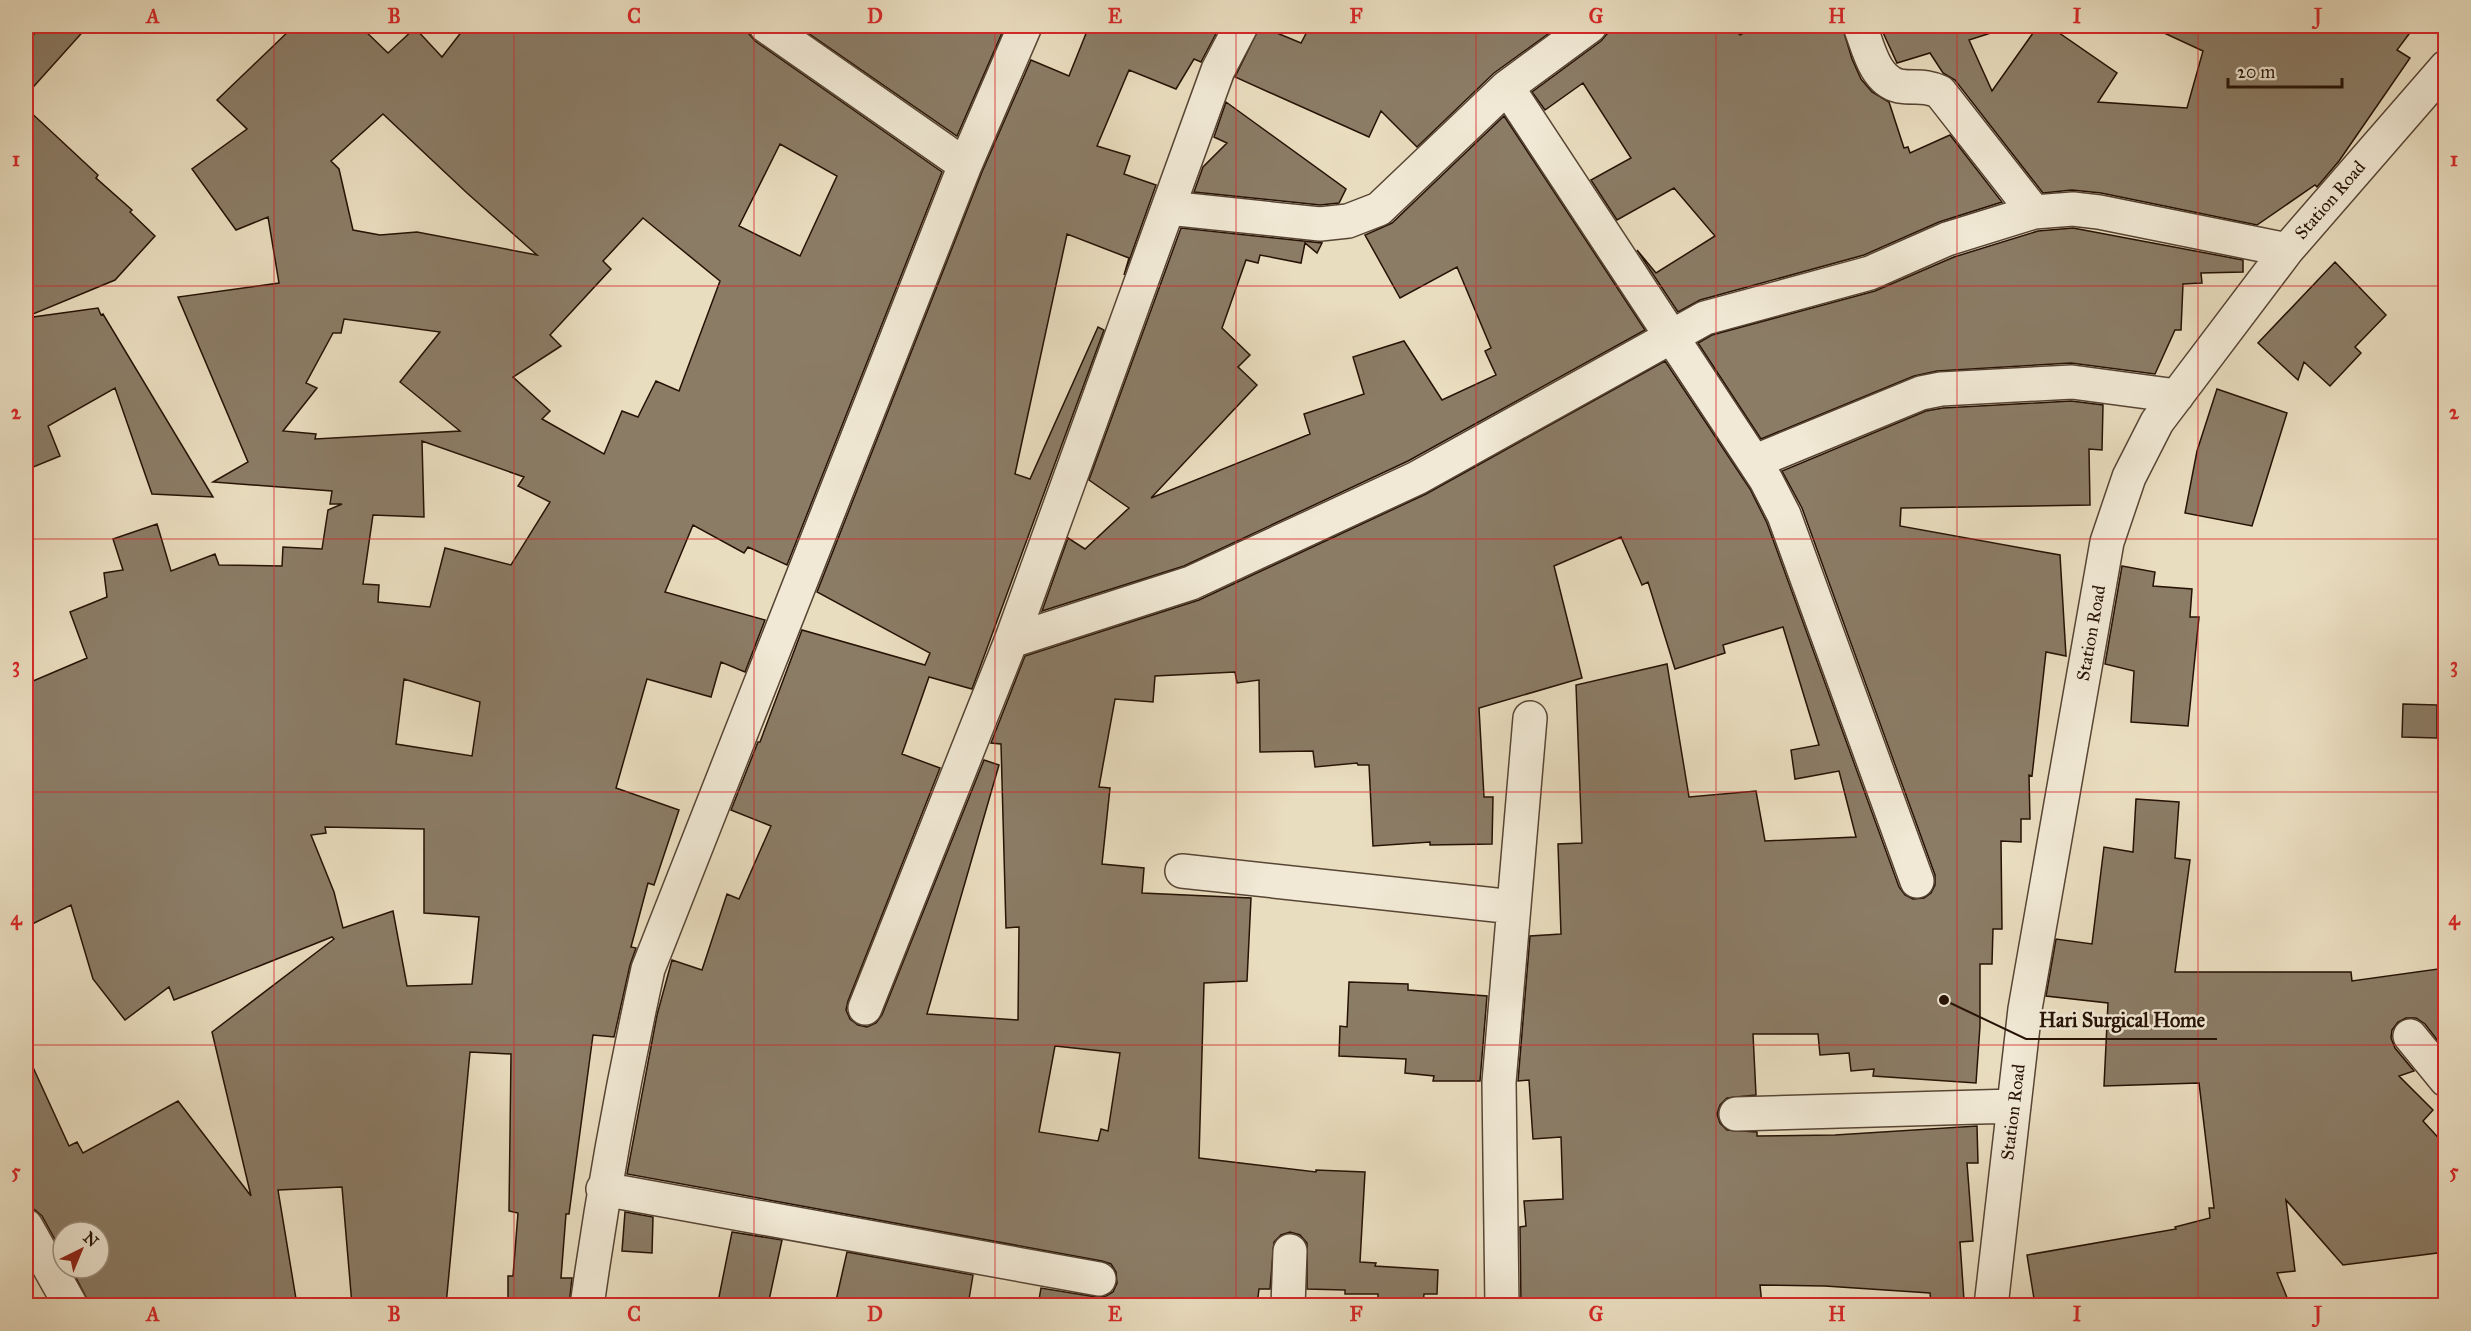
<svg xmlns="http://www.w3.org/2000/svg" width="2471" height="1331" font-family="'IM FELL Great Primer',serif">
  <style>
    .building { fill: #8b7c66; stroke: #261205; stroke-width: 1.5; fill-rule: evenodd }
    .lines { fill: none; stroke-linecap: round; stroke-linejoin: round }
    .minor-casing { stroke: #574534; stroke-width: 36 }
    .minor { stroke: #f1e9d5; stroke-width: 33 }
    .grid { fill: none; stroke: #d62828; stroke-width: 1.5; stroke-opacity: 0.55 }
    .labels { text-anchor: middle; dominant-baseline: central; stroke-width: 5; stroke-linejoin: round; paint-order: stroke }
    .street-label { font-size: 18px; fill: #261205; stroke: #f1e9d5 }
    .leader { fill: none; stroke: #261205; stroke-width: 2 }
    .callout-dot { fill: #261205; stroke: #f1e9d5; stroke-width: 2 }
    .callout-label { font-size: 20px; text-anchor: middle; font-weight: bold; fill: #261205; stroke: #f1e9d5; stroke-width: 5; stroke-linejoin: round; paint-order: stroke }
    .neatline { fill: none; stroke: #d62828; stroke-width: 2 }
    .grid-label { font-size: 20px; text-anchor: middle; font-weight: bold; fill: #d62828 }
  </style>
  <rect width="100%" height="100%" fill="#e9ddbf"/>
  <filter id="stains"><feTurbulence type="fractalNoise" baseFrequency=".00333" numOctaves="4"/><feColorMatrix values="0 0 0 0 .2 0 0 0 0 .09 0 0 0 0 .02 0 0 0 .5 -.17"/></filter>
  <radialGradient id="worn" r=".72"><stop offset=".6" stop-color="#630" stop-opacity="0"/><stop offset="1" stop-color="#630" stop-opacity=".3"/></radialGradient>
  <path class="building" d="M41,26H88L26,95V44Z
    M294,26H360L388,53L415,28L442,57L466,26H747L749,34L755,41L942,172L787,565L748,547L744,553L693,525L665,592L765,620L745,672L721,662L711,697L647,679L616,788L679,810L654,885L648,883L631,947L636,948L630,965L614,1037L593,1035L569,1214H566L561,1278H572L569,1305H508V1276H513L518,1213L509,1211L511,1054L470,1052L446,1305H352L342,1187L278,1190L297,1305H90L71,1268H99V1232H63V1254L42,1216L35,1210L26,1207V1052L69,1146L77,1142L83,1153L178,1101L251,1196L212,1032L334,939L332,937L174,1000L169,987L125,1020L93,979L71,905L26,927V684L87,658L70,612L107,597L104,573L123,570L113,539L157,524L171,571L215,554L219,565L282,566L283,547L322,549L328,510L342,504H330L332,491L213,482L248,462L178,297L279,283L268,217L236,230L192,169L247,129L217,100ZM383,114L467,193L537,255L417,232L380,235L353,230L339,169L331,161ZM780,144L837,176L800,256L739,226ZM643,218L720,281L679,391L656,381L638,417L622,411L604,454L542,419L550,411L513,377L561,346L550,335L611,269L603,261ZM344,319L440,332L400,382L460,431L315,439L316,434L283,431L317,388L306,383L333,333H341ZM422,441L524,477L518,486L550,502L511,565L445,548L430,607L378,602L379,585L363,584L373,515L424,517ZM404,679L480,702L472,756L396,744ZM325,827L424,829V913L479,917L472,984L407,986L393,911L343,928L334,892L311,835L326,833Z
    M798,26H1005L957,136Z
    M1089,26H1220L1201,62L1194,59L1176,89L1129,70L1097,146L1130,156L1124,174L1156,185L1124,275L1129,258L1067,234L1015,474L1030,479L1098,327L1104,330L972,689L929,677L902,754L940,768L848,1001L846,1010L850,1019L858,1025L867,1027L876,1023L882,1015L984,760L999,765L927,1014L1018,1020L1019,927L1006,928L1001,744L991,743L1025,656L1199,600L1426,494L1665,361L1750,489L1767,523L1899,887L1905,895L1913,899L1924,898L1931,893L1935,885V875L1802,508L1782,471L1926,411L1943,408L2071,401L2103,405L2102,450L2089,449L2090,505L1901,508L1900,526L2060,555L2066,656L2046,652L2032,776L2029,775L2030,819H2021V842L2001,841L2002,929H1993L1992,964H1980V1026L1976,1083L1873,1076L1874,1069L1851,1071L1849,1053L1820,1055L1818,1034H1753L1756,1095L1727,1098L1720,1105L1717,1114L1720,1123L1727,1130L1757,1132V1136L1835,1135L1977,1126L1978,1163H1967L1973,1241L1960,1242L1964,1300L1931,1303L1930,1293L1825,1286L1760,1285L1762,1305H1521L1520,1227L1526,1226L1524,1201L1563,1199L1561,1137L1533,1139L1529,1080L1518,1081L1530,936L1561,934L1558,844L1582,843L1576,685L1667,664L1689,797L1756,791L1765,841L1856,837L1839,771L1795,779L1791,750L1819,745L1783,627L1723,645L1725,653L1675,669L1648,582L1642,585L1621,537L1554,566L1582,678L1479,708L1484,797H1493L1492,844L1430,845V842L1373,846L1369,765H1358L1357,763L1315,767L1313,751L1260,752L1259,680L1237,683L1235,672L1155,676L1153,702L1115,699L1099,787L1110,788L1102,864L1144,868L1142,893L1251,898L1247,981L1204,983L1199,1158L1316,1172V1170L1365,1172L1360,1262L1376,1263L1375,1266L1438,1270L1437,1294H1424L1423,1305H1378V1294H1345V1290L1307,1289V1243L1300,1235L1290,1232L1281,1235L1274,1242L1270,1289H1259L1257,1305H1210L1211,1301L1140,1302V1305H1038L1041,1288L1096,1297L1106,1296L1113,1292L1117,1283L1116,1272L1111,1264L1102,1261L627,1174L657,1015L672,960L702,970L727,894L739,899L771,826L731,810L758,742H760L802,630L925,665L930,653L817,592L982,172L1031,60L1069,76ZM1055,1046L1120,1053L1108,1131L1101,1129L1098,1141L1039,1132Z
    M1260,26L1301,43L1310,26H1559L1494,73L1417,147L1381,111L1369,137L1235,77Z
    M1608,26H1732L1740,35L1756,26H1842L1852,59L1861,79L1872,92L1889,102L1904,148L1908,147L1910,153L1950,135L2002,202L1939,222L1864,255L1700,300L1678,312L1637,250L1656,273L1715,236L1674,188L1617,220L1591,180L1631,158L1583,83L1545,110L1532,92L1601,41L1607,34Z
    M1880,26H1993L1994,32L1969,40L1992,91L2038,26H2049L2117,73L2098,102L2187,108L2203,51L2149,26H2415L2397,50L2410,58L2339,161L2317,187L2315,185L2257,225L2101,193L2072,190L2043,193L1955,80L1943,73L1930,53L1897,63Z
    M1226,102L1346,189L1339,203L1320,205L1194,192L1203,167L1227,143L1214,137Z
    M26,108L98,175L96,178L132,210L130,212L155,236L115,280L26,317Z
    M1504,116L1645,330L1408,461L1184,566L1042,611L1068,538L1085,549L1129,508L1089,480L1181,228L1322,243L1317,253L1305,243L1301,263L1260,255L1258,263L1246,260L1222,328L1250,355L1238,367L1257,385L1151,498L1310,434L1304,414L1364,394L1353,357L1404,341L1442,400L1496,375L1485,351L1491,348L1457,267L1400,298L1365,235L1392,223Z
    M2073,228L2243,260V272L2201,273L2202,283L2183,284L2181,330H2175L2155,374L2071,363L1937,371L1914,376L1761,439L1698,343L1712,335L1875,291L1954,257L2038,231Z
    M2335,262L2386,315L2355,347L2361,353L2330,386L2304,362L2298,380L2258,343Z
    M98,308L101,315L103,314L213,497L152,494L115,388L48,426L60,456L26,470V318Z
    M2217,389L2287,413L2252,526L2185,513L2197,451Z
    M2122,566L2155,572L2153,586L2192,589L2190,617H2199L2188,726L2131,722L2134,671L2105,664Z
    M2403,704L2437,705V738L2402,737Z
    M2136,799L2179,802L2175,858L2190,860L2175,972H2351L2352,981L2445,968V1050L2425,1024L2416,1018H2406L2398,1022L2392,1030L2391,1038L2395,1048L2414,1071L2399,1076L2433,1110L2423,1121L2445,1145V1252L2343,1265L2286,1200L2295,1271L2277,1273L2290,1305H2114L2113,1298L2063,1305H2035L2027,1255L2176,1229L2175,1227L2210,1218L2209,1208H2214L2199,1083L2104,1086L2108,1003L2046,996L2056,939L2092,944L2104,847L2133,852Z
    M1349,982L1408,984V990L1487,996L1480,1081H1433L1434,1076L1405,1073L1406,1059L1339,1056L1340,1026L1347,1027Z
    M625,1212L653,1217L652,1253L622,1251Z
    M732,1232L782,1240L768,1305H734L718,1302Z
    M847,1252L973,1275L968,1305H835Z"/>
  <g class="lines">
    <defs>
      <path id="minor" d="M766,26L965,165
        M1860,26C1868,46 1874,80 1899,86C1916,89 1923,84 1940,92L2034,212
        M1507,87L1766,480L1784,515L1917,881
        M1168,208L1320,224L1348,221L1379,209L1507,87L1590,26
        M1756,461L1921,393L1941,389L2072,382L2177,396
        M1011,641L1191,583L1417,478L1705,318L1870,273L1947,239L2034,212L2073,209L2099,212L2287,250
        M1182,871L1514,907
        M865,1008L1011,641L1218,70L1241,26
        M2410,1036L2446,1080
        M1736,1114L2014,1106
        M603,1189L1099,1279
        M26,1226L71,1306
        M587,1306C603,1191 623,1082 648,969L965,165L1025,26
        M1288,1306L1290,1251
        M1502,1306L1499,1082L1530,718
        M1991,1306L2025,1009L2107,542L2129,477L2157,422L2287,250L2446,67"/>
    </defs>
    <use href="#minor" class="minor-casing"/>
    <use href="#minor" class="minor"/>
  </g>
  <path class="grid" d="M274,26V1306M514,26V1306M754,26V1306M995,26V1306M1236,26V1306M1476,26V1306M1716,26V1306M1957,26V1306M2198,26V1306M26,286H2446M26,539H2446M26,792H2446M26,1045H2446"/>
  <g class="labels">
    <g class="street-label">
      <text transform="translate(2330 200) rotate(-49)">Station Road</text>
      <text transform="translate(2091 633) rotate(-80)">Station Road</text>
      <text transform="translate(2013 1112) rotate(-83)">Station Road</text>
    </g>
  </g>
  <path class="leader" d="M1944 1000L2026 1039H2217"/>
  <circle class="callout-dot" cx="1944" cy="1000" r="6"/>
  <g class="callout-label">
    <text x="2122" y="1027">Hari Surgical Home</text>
  </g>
  <rect width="2471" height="1331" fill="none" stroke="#e9ddbf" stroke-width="66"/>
  <g transform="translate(81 1250) rotate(43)"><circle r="28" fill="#f1e9d5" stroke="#a09382" stroke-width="1.5"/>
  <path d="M0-4.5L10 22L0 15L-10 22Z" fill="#8f2418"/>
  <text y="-9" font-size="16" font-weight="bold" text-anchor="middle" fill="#261205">N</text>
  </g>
  <path d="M2228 78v9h114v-9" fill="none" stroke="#261205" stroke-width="3"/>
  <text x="2237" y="78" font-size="18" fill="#261205" stroke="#f1e9d5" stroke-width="4.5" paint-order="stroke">20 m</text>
  <rect x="33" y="33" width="2405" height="1265" class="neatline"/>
  <g class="grid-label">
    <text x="153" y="23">A</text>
    <text x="394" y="23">B</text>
    <text x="634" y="23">C</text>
    <text x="875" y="23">D</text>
    <text x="1115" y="23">E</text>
    <text x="1356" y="23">F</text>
    <text x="1596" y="23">G</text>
    <text x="1837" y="23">H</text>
    <text x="2077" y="23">I</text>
    <text x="2318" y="23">J</text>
    <text x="16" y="166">1</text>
    <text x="2454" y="166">1</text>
    <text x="16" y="419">2</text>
    <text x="2454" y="419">2</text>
    <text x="16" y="672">3</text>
    <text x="2454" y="672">3</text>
    <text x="16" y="925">4</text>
    <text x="2454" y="925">4</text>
    <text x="16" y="1178">5</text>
    <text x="2454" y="1178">5</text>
    <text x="153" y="1321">A</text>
    <text x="394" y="1321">B</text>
    <text x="634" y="1321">C</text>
    <text x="875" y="1321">D</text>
    <text x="1115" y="1321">E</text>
    <text x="1356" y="1321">F</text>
    <text x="1596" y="1321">G</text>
    <text x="1837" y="1321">H</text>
    <text x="2077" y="1321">I</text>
    <text x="2318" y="1321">J</text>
  </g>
  <rect width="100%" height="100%" filter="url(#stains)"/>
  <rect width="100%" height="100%" fill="url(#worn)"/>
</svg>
